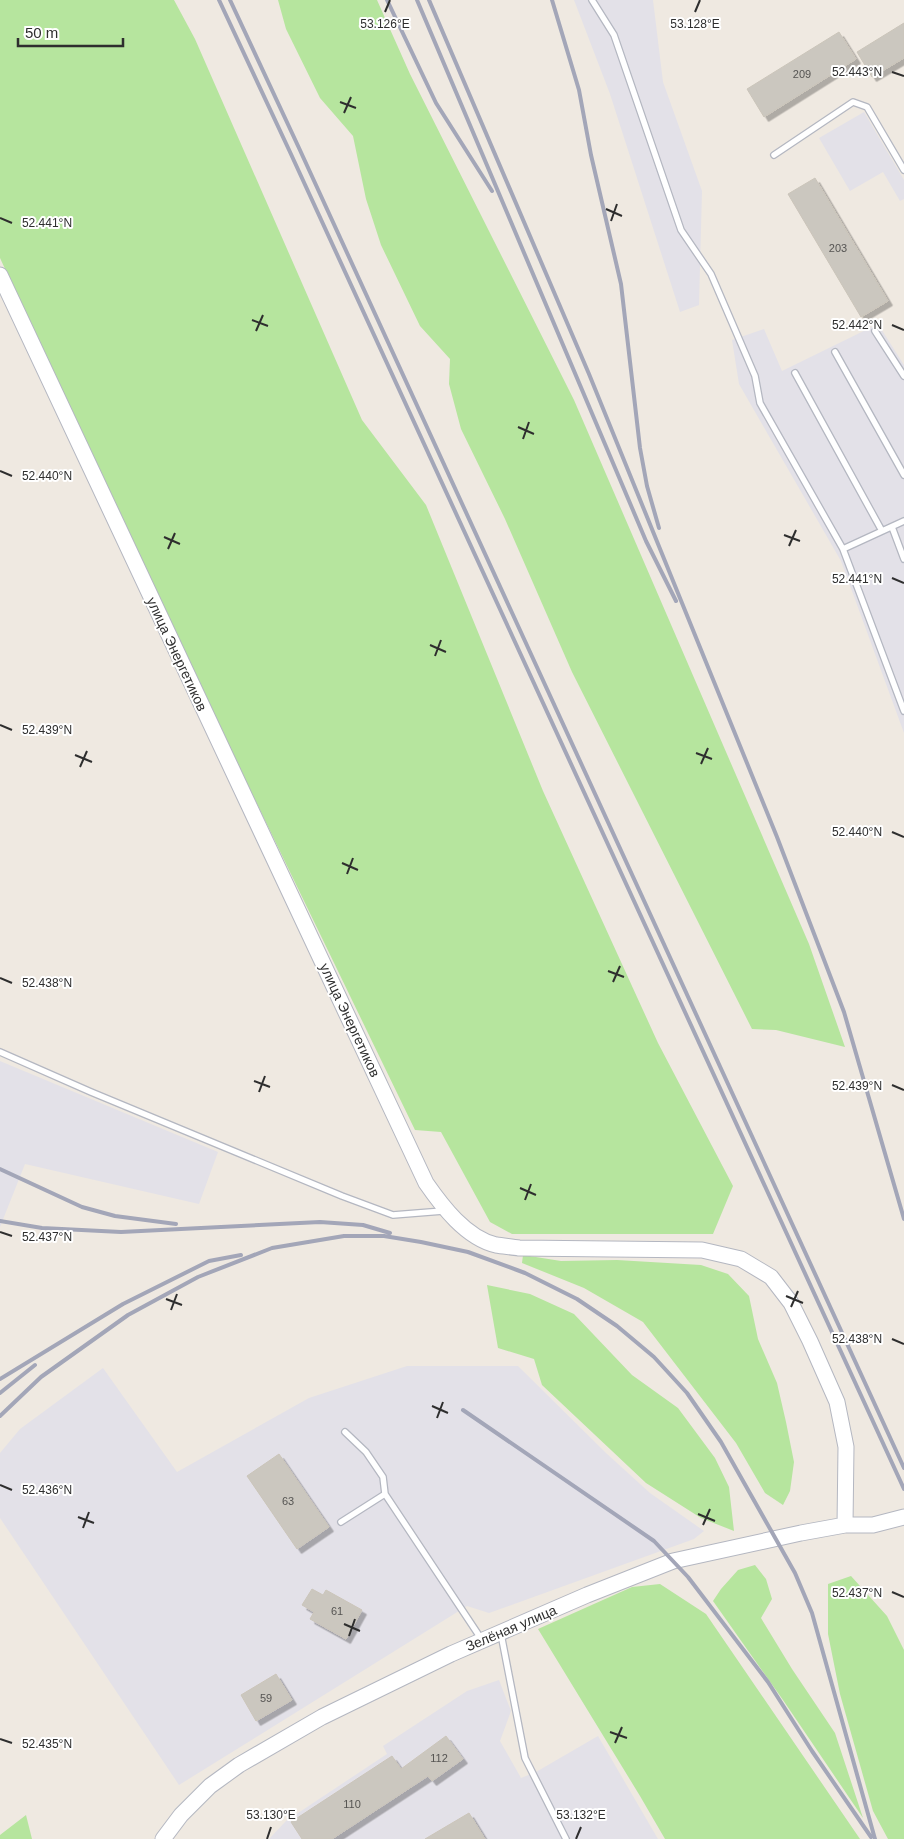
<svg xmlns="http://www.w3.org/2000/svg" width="904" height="1839" font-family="Helvetica,sans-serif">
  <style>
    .industrial { fill: #e3e1e8 }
    .green { fill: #b6e59e }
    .building { fill: #cbc7bf; stroke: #cbc5ba; filter: url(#shadow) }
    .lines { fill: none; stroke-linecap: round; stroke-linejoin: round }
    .service-casing { stroke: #b4b7c1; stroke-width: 8 }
    .tertiary-casing { stroke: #b4b7c1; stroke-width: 17 }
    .service { stroke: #fff; stroke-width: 5.5 }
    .tertiary { stroke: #fff; stroke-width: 15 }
    .rail { stroke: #a3a6b8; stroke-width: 4 }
    .ticks { fill: none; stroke: #2e2e2e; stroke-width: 2 }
    .labels { text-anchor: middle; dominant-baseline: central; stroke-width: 4; stroke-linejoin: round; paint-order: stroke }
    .number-label { font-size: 11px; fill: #555452 }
    .street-label { font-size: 14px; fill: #2e2e2e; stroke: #fff }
    .ticks-label { font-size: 12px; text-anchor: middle; fill: #2e2e2e; stroke: #fff; stroke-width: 4; stroke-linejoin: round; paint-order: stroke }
  </style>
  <defs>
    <filter id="shadow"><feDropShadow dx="4.5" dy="4.5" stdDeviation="0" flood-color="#0004"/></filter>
  </defs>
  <rect width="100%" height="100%" fill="#efe9e1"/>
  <path class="industrial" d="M574,0H653L663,82L702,191L699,305L680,312L610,94Z
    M864,112L904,180V199L900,201L883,172L850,191L819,138Z
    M878,324L904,365V733L841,561L739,384L732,340L764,329L782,371Z
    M0,1061L218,1152L199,1204L25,1164L0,1227Z
    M407,1366H518L606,1453L650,1493L704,1531L694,1539L489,1613L467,1606L179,1785L0,1518V1453L20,1429L103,1368L177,1472L309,1398Z
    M499,1680L511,1711L500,1741L521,1778L536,1772L598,1736L658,1839H269L286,1821L387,1754L383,1746L467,1691Z"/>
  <path class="green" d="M0,0H174L195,39L362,420L426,505L543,791L658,1043L733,1186L713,1234H512L490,1222L441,1132L415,1130L146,575L0,258Z
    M278,0H377L410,74L574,400L809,944L845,1047L776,1030L752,1029L572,672L505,519L461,429L449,384L450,359L420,326L381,245L366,199L353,136L320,98L286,29Z
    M523,1255L561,1261L617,1260L701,1265L728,1274L749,1296L758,1339L777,1383L786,1422L794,1462L790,1491L783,1505L765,1493L736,1443L643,1322L584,1288L522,1263Z
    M487,1285L530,1294L574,1314L632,1375L678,1408L715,1458L729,1487L734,1531L701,1518L646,1483L542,1385L534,1359L498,1348Z
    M755,1565L766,1579L772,1599L761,1618L792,1669L835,1733L863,1818L783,1700L713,1601L721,1589L738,1570Z
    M851,1576L887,1616L904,1650V1839H888L873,1811L840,1694L828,1634V1584Z
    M660,1584L706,1614L860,1839H665L640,1796L538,1629L632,1587Z
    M26,1815L32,1839H0V1835Z"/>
  <path class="building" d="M904,23V58L872,77L857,52Z
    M839,32L856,59L764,117L747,89Z
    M815,178L888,301L861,317L788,194Z
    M279,1454L329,1527L297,1549L247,1476Z
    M312,1589L323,1595L326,1590L362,1610L346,1639L310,1619L314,1612L302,1605Z
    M276,1674L292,1700L256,1721L241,1695Z
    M446,1736L463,1759L432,1781L428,1776L332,1839H302L291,1822L392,1756L401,1769Z
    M469,1813L485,1839H425Z"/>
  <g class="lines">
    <defs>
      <path id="service" d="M592,0L614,35L681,230L711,274L755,376L760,403L843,549L904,711
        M774,155L853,102L867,107L904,170
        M875,331L904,376
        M835,352L904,475
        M795,373L882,531
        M892,527L904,559
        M843,549L904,521
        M0,1052L91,1092L342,1196L393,1215L443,1211
        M345,1432L366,1452L383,1477L385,1494L482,1640
        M341,1522L385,1494
        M501,1634L525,1758L566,1839"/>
      <path id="tertiary" d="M0,275L426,1183C442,1206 466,1238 496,1245C503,1246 512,1247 519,1248L702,1250L741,1259L771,1277L791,1303L810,1341L837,1402L846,1447L845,1525
        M163,1839L181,1815L210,1786L239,1765L322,1717L451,1654L587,1595L673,1561L801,1533L845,1525H873L904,1517"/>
    </defs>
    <use href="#service" class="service-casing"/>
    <use href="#tertiary" class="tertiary-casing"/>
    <use href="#service" class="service"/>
    <use href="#tertiary" class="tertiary"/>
    <path class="rail" d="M219,0L290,152L904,1489
      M230,0L299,148L904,1468
      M387,0L436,103L492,191
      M417,0L646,541L676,601
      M429,0L589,374L777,837L844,1012L904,1219
      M552,0L579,90L591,155L621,284L640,448L647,486L659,528
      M0,1169L82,1207L115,1216L176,1224
      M0,1221L42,1228L121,1232L320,1222L363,1225L390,1233
      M0,1379L123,1304L209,1261L241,1255
      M0,1393L35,1365
      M463,1410L654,1541L688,1577L768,1682L812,1751L871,1837
      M0,1416L41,1377L128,1315L198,1277L272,1248L344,1236H384L421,1242L468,1252L525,1273L577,1299L617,1326L654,1357L687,1393L721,1442L795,1573L812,1613L875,1839"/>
  </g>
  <path class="ticks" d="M385,12L390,0M695,12L700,0M892,72L904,76M340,102L356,108M344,113L351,97M606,209L622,216M0,218L12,223M611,221L617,204M252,320L268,326M892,325L904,330M256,331L263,315M518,427L534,434M523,439L529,422M0,471L12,476M784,535L800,541M164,537L180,544M789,546L796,530M168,549L175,533M892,578L904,583M430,645L446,652M435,656L441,640M0,725L12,730M696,753L712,759M75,755L92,762M701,764L708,748M80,767L87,751M892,832L904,837M342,863L358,870M347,874L353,858M608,971L624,977M0,978L12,983M613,982L620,966M254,1081L270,1087M892,1085L904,1090M259,1092L265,1076M520,1188L536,1195M525,1200L531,1184M0,1232L12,1236M786,1296L803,1303M166,1299L182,1305M791,1307L798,1291M171,1310L177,1294M892,1339L904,1344M432,1406L448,1413M437,1418L443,1402M0,1485L12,1490M698,1514L715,1521M78,1517L94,1523M703,1525L710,1509M83,1528L89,1512M892,1592L904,1597M344,1624L360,1631M349,1636L355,1619M610,1732L627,1738M0,1739L12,1743M615,1743L622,1727M267,1839L271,1827M576,1839L581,1827"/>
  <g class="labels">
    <g class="number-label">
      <text x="802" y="74">209</text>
      <text x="838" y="248">203</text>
      <text x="288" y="1501">63</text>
      <text x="337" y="1611">61</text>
      <text x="266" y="1698">59</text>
      <text x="439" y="1758">112</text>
      <text x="352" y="1804">110</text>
    </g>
    <g class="street-label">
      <text transform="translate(177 654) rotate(65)">улица Энергетиков</text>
      <text transform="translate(350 1020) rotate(65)">улица Энергетиков</text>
      <text transform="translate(511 1628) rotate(-23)">Зелёная улица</text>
    </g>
  </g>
  <g class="ticks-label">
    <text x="695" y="28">53.128°E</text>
    <text x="385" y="28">53.126°E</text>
    <text x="857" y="76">52.443°N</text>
    <text x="47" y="227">52.441°N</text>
    <text x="857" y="329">52.442°N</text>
    <text x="47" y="480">52.440°N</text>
    <text x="857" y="583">52.441°N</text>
    <text x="47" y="734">52.439°N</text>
    <text x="857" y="836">52.440°N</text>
    <text x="47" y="987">52.438°N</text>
    <text x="857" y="1090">52.439°N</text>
    <text x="47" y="1241">52.437°N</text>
    <text x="857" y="1343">52.438°N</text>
    <text x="47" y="1494">52.436°N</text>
    <text x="857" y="1597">52.437°N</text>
    <text x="47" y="1748">52.435°N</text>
    <text x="271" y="1819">53.130°E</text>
    <text x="581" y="1819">53.132°E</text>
  </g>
  <path d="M18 38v8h105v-8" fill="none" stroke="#2e2e2e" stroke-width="2.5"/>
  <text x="25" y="38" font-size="15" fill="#2e2e2e" stroke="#ffffff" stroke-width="4" paint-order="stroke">50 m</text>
</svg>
